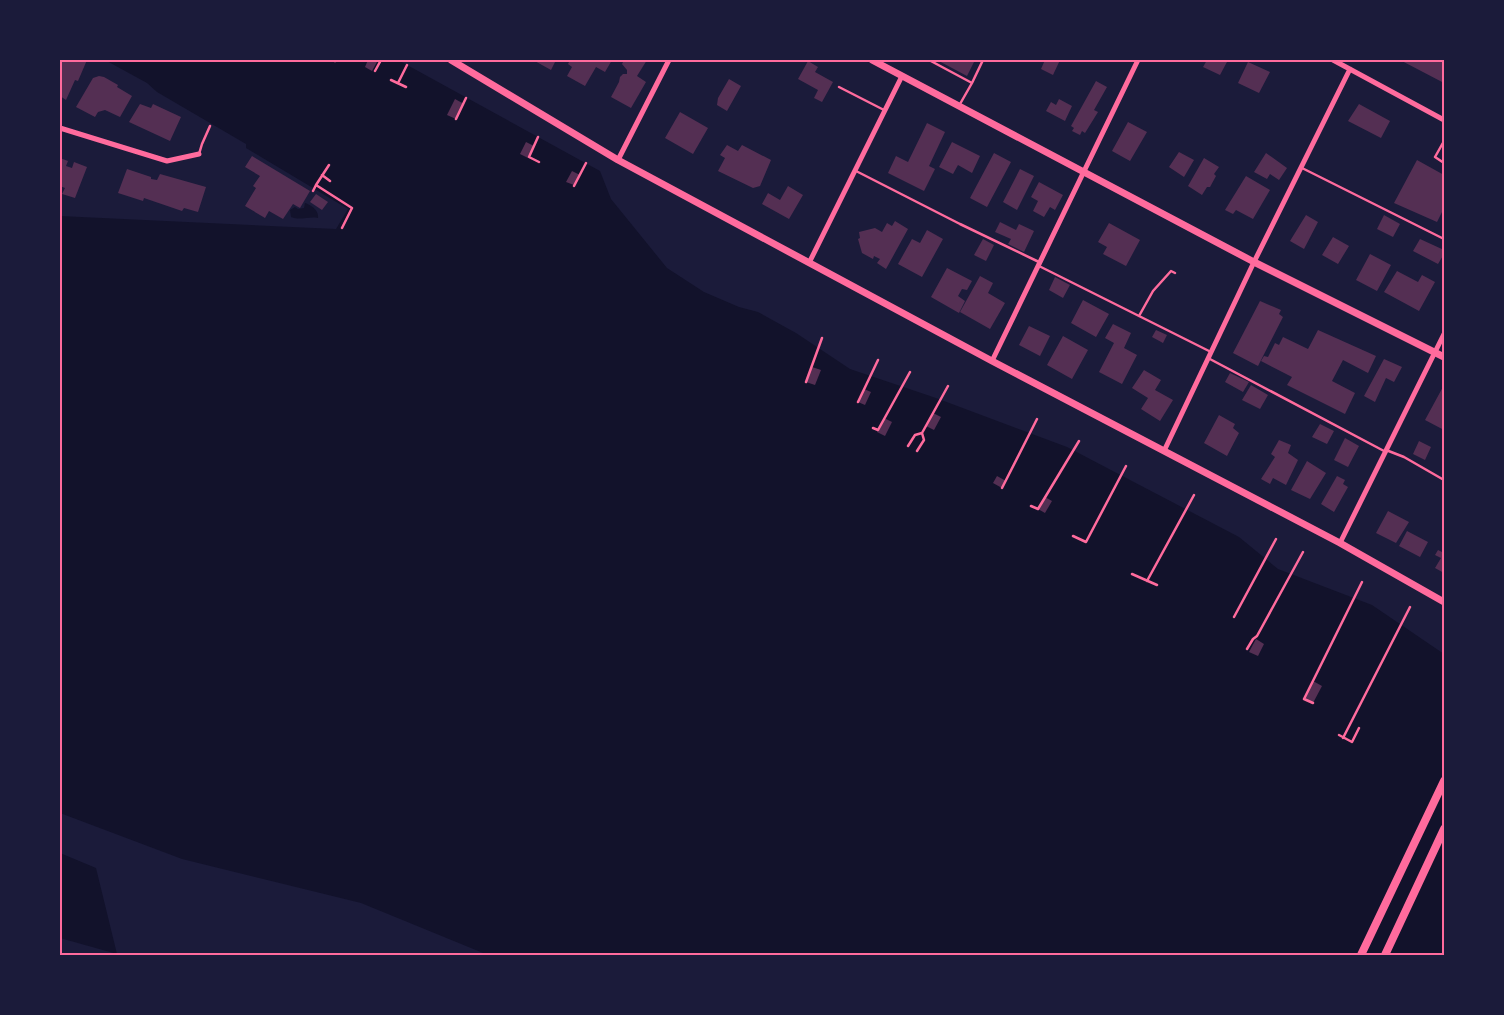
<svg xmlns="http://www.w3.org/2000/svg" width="1504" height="1015" font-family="'Work Sans',sans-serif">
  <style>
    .water { fill: #12122b }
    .building { fill: #542f53 }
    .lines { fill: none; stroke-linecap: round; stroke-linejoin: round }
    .path { stroke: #ff6b9d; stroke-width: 2.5 }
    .service { stroke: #ff6b9d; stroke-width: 2.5 }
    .minor { stroke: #ff6b9d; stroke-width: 5 }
    .tertiary { stroke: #ff6b9d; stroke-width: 7 }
    .secondary { stroke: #ff6b9d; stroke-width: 8 }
    .neatline { fill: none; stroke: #ff6b9d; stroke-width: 2 }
  </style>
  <rect width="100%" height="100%" fill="#1b1b3a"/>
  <path class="water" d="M105,60H398L600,171L611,199L667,268L704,292L739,307L758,312L796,333L850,369L936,398L1067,447L1239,537L1278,569L1372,605L1444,654V955H488L361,903L182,859L60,813V216L336,229L348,209L246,148V144L157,92L147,83Z
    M305,203C311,205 319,210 318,218C308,216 301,221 291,217L290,210L295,207L298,209L304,208Z
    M60,853L96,868L117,954L60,938Z"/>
  <path class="building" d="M60,60H87L78,81L75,80L66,100L60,96Z
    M368,60H378L372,71L365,67Z
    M533,60H556L551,70Z
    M570,60H612L605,72L596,67L585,86L567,76L572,67L568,64Z
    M624,60H647L637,76L646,82L631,108L611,97L619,82L620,77L623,74H627V70L622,64Z
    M937,60H975L967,76Z
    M1045,60H1060L1053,75L1041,69Z
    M1207,60H1228L1220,75L1203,67Z
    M1400,60H1444V83Z
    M808,61L818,67L815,72L833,82L822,102L814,98L818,90L798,79Z
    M1248,62L1270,72L1259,93L1238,83Z
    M99,76L104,77L118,85L117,87L132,96L120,117L105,110L98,112L95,117L76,107L93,78Z
    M729,79L741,86L727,111L717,105L718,98Z
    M1096,81L1107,87L1094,110L1098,112L1085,133L1082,131L1080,135L1072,131L1074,128L1071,126Z
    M455,99L464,104L456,119L447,115Z
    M1059,99L1072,106L1065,121L1046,111L1051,102L1056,105Z
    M140,104L151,108L153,104L181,117L170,141L129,122Z
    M1359,104L1390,121L1381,138L1348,121Z
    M680,112L708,128L693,154L665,138Z
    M1128,122L1147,132L1130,161L1112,151Z
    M927,123L945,132L929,166L935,169L924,191L888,173L896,156L908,162Z
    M526,142L534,146L528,158L520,154Z
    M952,142L980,156L972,173L958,165L953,174L939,167Z
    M727,145L738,151L742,145L771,160L760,186L753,188L718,171L725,158L720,155Z
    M1179,152L1194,160L1184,177L1169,167Z
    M994,153L1011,162L987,207L970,198Z
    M1266,153L1287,168L1279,180L1270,174L1267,179L1254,172Z
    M252,156L310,191L300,208L293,204L283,219L269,211L265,218L245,206L256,188L253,186L260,176L245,167Z
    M60,158L68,161L66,166L72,168L74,162L87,167L75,198L62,194L65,188L60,186Z
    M1204,158L1219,167L1214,174L1216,176L1210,187H1207L1202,195L1188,186Z
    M1417,160L1444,175V208L1437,222L1394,203Z
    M127,169L151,177V179L157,180L160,174L206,187L198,212L184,208L182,211L144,198L143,201L118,193Z
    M1020,169L1034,176L1017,210L1003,202Z
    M572,171L580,175L574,185L566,182Z
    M1246,176L1270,190L1253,219L1236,210L1233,214L1225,210Z
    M1039,182L1063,195L1055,210L1050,207L1044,217L1033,211L1038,201L1031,197Z
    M788,186L803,195L789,219L762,204L768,193L780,200Z
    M316,194L328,202L322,210L310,202Z
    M1306,215L1318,222L1304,249L1290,241Z
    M1384,215L1400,224L1393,237L1377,229Z
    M895,221L908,229L886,269L877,263L880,259L874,256L873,259L862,253L858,239L860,238L859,232L875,228L882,232L887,223L892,226Z
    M1000,222L1016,230L1019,224L1034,231L1024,252L1008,244L1011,239L995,232Z
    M1109,223L1140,240L1126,266L1103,254L1107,247L1098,242Z
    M927,230L943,239L922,277L898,264L912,239L920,243Z
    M1333,237L1349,246L1338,264L1322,255Z
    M983,239L994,245L986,261L974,255Z
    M1420,239L1444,250V254L1438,264L1413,251Z
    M1370,254L1391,265L1377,291L1356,280Z
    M947,268L972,281L967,290L962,289L958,296L965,301L959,313L931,297Z
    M1397,271L1418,282L1422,275L1435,282L1419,311L1384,292Z
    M980,276L993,283L988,293L1005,303L990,329L960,312Z
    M1055,277L1070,285L1063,298L1049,290Z
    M1083,300L1109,314L1096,337L1071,323Z
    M1260,301L1281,310L1279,314L1283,317L1258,366L1233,353Z
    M1113,324L1131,333L1124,348L1137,355L1122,384L1099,372L1114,343L1105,338Z
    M1029,326L1050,336L1040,356L1019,345Z
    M1156,330L1167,335L1163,343L1152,337Z
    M1318,330L1376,356L1368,373L1343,360L1332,381L1355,393L1345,414L1287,385L1292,377L1261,361L1264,356L1268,357L1275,343L1279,345L1283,337L1308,349Z
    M1063,336L1088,350L1072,379L1047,365Z
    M1384,359L1402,367L1394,382L1386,378L1375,402L1364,396Z
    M812,367L821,370L815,385L806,382Z
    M1144,370L1161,380L1155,390L1173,400L1160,421L1141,409L1148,398L1132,388Z
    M1230,373L1249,382L1243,392L1225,382Z
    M1251,385L1268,395L1260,409L1242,400Z
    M1444,385V430L1425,420Z
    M864,389L871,392L865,405L858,402Z
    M933,413L941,417L934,430L926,426Z
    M1219,415L1235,424L1233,428L1239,433L1227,456L1204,443Z
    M884,418L892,422L885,436L877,432Z
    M1320,424L1334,431L1327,444L1312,437Z
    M1345,438L1359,446L1348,467L1334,460Z
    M1279,440L1291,445L1288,453L1298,460L1286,485L1273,478L1270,484L1261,479L1275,457L1271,454Z
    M1419,441L1431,447L1425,460L1413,454Z
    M1307,461L1326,473L1310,499L1291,490Z
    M997,476L1006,481L1002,488L993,483Z
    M1337,476L1345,480L1343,484L1348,487L1334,512L1321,504Z
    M1045,497L1052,501L1045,513L1038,509Z
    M1388,511L1409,522L1396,543L1376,533Z
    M1407,531L1428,542L1420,557L1399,546Z
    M1438,550L1444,553V573L1435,568L1441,558L1435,555Z
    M1256,639L1264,644L1258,656L1249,652Z
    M1313,681L1322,686L1313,703L1304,699Z"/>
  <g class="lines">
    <path class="path" d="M334,60L335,61
      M375,71L381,60
      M391,80L406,87
      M398,83L407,65
      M456,119L466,98
      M538,137L529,157L539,162
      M329,165L316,185L352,208L342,228
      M322,175L330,181
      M574,186L586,163
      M313,191L316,185
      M806,382L822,338
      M858,402L878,360
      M873,428L878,430L910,372
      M908,446L915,435L922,433
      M917,451L924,440L922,433L948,386
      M1002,488L1037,419
      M1031,506L1038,509L1079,441
      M1073,536L1086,542L1126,466
      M1132,574L1157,585
      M1147,581L1194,495
      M1234,617L1276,539
      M1247,649L1253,639L1257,636L1303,552
      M1313,703L1304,699L1362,582
      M1339,735L1352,742L1359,728
      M1343,738L1410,607"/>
    <path class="service" d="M929,60L972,83L960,104
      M972,83L983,60
      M839,87L884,110
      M1444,141L1435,157L1444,163
      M199,154L202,144L210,126
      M1302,168L1444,239
      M856,171L960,224L1039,262
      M1039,266L1211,352
      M1139,316L1153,291L1171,271L1175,273
      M1208,358L1384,451
      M1386,450L1404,457L1444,480"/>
    <path class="minor" d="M1333,60L1444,120
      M60,128L167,161L199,154
      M618,160L669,60
      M809,263L902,76
      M992,361L1138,60
      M1164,451L1254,262L1350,69
      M1340,543L1444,334"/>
    <path class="tertiary" d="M451,60L618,160L992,361L1340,543L1444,602
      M872,60L1254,262L1444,357"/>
    <path class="secondary" d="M1361,955L1444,781
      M1385,955L1444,829"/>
  </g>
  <rect width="1504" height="1015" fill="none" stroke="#1b1b3a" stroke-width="122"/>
  <rect x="61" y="61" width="1382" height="893" class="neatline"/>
</svg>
